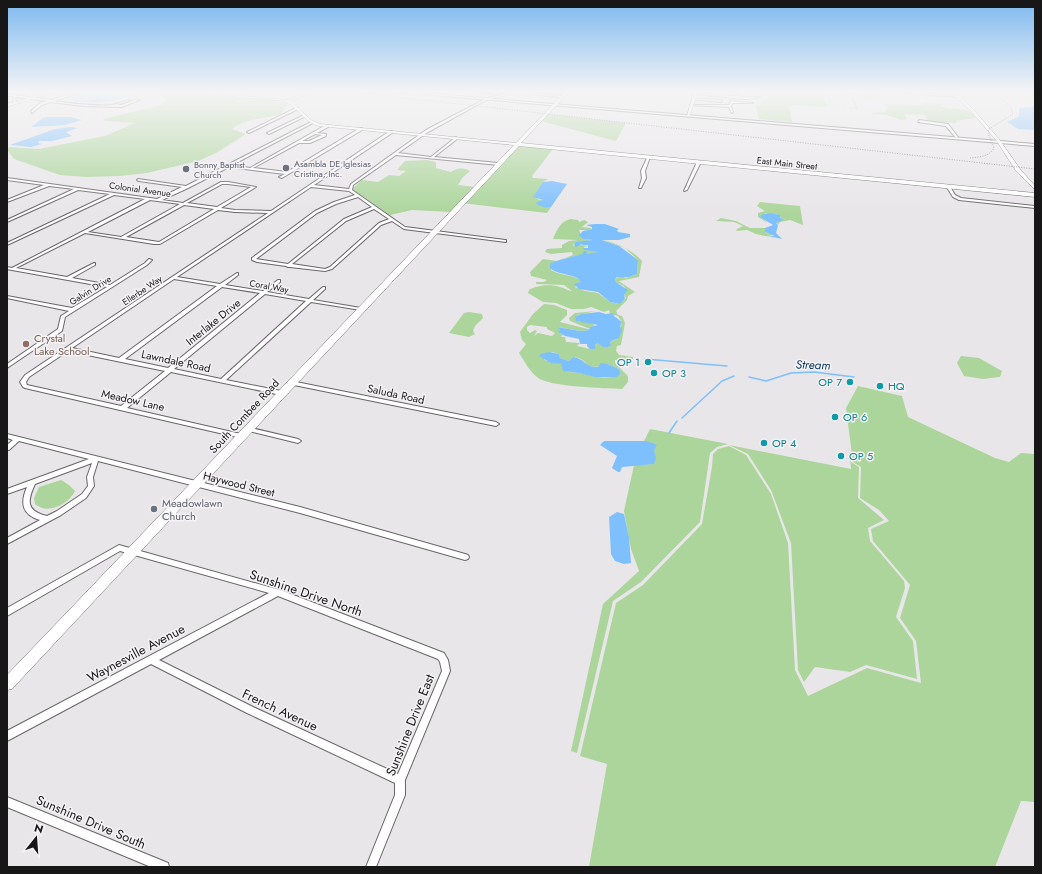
<svg xmlns="http://www.w3.org/2000/svg" width="1042" height="874" font-family="Jost,sans-serif">
  <style>
    .green { fill: #acd59b; fill-rule: evenodd }
    .water { fill: #7ec0fd }
    .lines { fill: none; stroke-linecap: round; stroke-linejoin: round }
    .stream { stroke: #7ec0fd; stroke-width: 1.5 }
    .street-casing { stroke: #686568; stroke-width: 2 }
    .secondary-casing { stroke: #686568; stroke-width: 1 }
    .primary-casing { stroke: #686568; stroke-width: 2 }
    .street { fill: #fff; fill-rule: evenodd }
    .secondary { fill: #fff; fill-rule: evenodd }
    .primary { fill: #fff; fill-rule: evenodd }
    .rail { stroke: #767476; stroke-width: 1; stroke-dasharray: 1 1.5; stroke-linecap: butt }
    .worship-dot { fill: #6b7280; stroke: #f6f3f6; stroke-width: 1.5 }
    .education-dot { fill: #8d6e63; stroke: #f6f3f6; stroke-width: 1.5 }
    .culture-dot { fill: #0f9aa8; stroke: #f6f3f6; stroke-width: 1.5 }
    .labels { text-anchor: middle; dominant-baseline: central; stroke-width: 3; stroke-linejoin: round; paint-order: stroke }
    .far-worship-label { font-size: 9px; fill: #5b616d; stroke: #f6f3f6; text-anchor: start }
    .far-street-label { font-size: 9px; fill: #171718; stroke: #f6f3f6 }
    .street-label { font-size: 11px; fill: #171718; stroke: #f6f3f6 }
    .education-label { font-size: 11px; fill: #785e54; stroke: #f6f3f6; text-anchor: start }
    .culture-label { font-size: 11px; fill: #0d838f; stroke: #f6f3f6; text-anchor: start }
    .worship-label { font-size: 11px; fill: #5b616d; stroke: #f6f3f6; text-anchor: start }
    .water-label { font-size: 12px; font-style: italic; fill: #01355b; stroke: #f6f3f6 }
    .near-street-label { font-size: 13px; fill: #171718; stroke: #f6f3f6 }
  </style>
  <rect width="100%" height="100%" fill="#e9e6e9"/>
  <path class="green" d="M168,92L272,99L288,104L281,114C264,119 246,118 232,129L246,134L216,153L198,161L147,173L119,176L86,177L60,175L14,159L7,150L9,147L39,149L105,136L135,123L105,121L103,119L162,105L165,103H161L167,100L159,94Z
    M762,92H850L884,95L873,99L866,98C860,93 848,94 841,94L854,98L858,109L833,106L830,104L828,96L831,94H824L823,100L829,105L824,107L794,105L789,107L792,122L759,119L756,106L760,104L757,102L762,101V99H767V96H759L760,94H768V92ZM838,95L851,97L855,107L845,108L833,105L830,96Z
    M923,103L944,104L940,106C951,111 970,105 975,118L956,121L957,123L928,121L925,115L905,114L907,119L901,120L886,115L869,113L885,112L887,109L886,104L923,105Z
    M548,114L626,123L616,141L541,121Z
    M519,145L553,149L532,176L533,178L548,179L543,182L537,199L544,201L537,202L546,208L551,207L547,213L462,203Z
    M426,160L436,162V168L451,172C456,168 464,167 470,171L463,177L458,185L474,187L451,212L412,210L390,215L352,189L362,180L378,182L389,175L399,176L406,171L397,170L405,161Z
    M760,202L800,206L803,225L790,220L780,222L778,225L776,221L784,219L779,217L780,215L765,213L762,218L768,223L758,217V213L765,211L757,206Z
    M721,218L736,221L750,228H765L766,233L775,235H767L768,236L780,239L756,234L747,230L736,231L737,229L743,226L734,222L716,221Z
    M571,219L578,220L579,222L584,220L588,222L582,227L592,228L589,230H579L583,239H593L592,240L573,244L574,246L582,244L580,245L589,246L584,247L585,250L599,252C583,255 566,256 551,264V270C561,276 572,274 582,281L575,287L585,291L598,293L610,302L620,304L626,298L624,295L627,291L624,286L616,282L615,279L621,276L626,278L637,274L638,260L625,248L603,240C617,243 634,251 642,261L639,277L619,281L635,292L628,296L627,300L616,311L618,315L622,316L625,323L621,345L617,346L616,351L619,355L633,357V359L615,360V363L628,376V382L622,389C605,388 551,387 538,378C530,372 525,362 519,353L526,344L522,340L520,332L533,314L544,304L554,305L567,310V315L560,322L588,329H590L570,321L569,318L575,313L596,311L578,315L575,318L579,322H590L595,326L590,327V330L580,331L558,327L560,330L559,333L563,335L561,337H565L566,342L580,343L577,346L590,349L598,343L610,344L611,341L617,339L622,322L618,316L610,314L609,310L604,312L591,307L584,309H571L556,303L543,302L528,293L529,290C537,285 551,284 560,287C565,288 568,291 572,291L564,285L536,284V282H544L547,280L531,276L530,272L543,259L557,261L573,255L572,252L551,254L545,252L547,249L562,248V245L569,241L578,240L553,239C557,230 560,221 571,219ZM530,325L547,327V329L555,333L552,336L538,333L534,336L537,331L535,330L530,333L527,330V327ZM552,352L559,354L560,358L569,361L573,357C591,358 581,373 608,364L619,369L621,374C602,383 587,372 568,372L561,364L544,360Z
    M469,312L482,314L483,318L475,326L473,331L475,334L469,337L449,333L464,313Z
    M961,356L979,358L1002,371L1000,377L983,379L964,376L957,363Z
    M858,386L902,396L908,417L995,458L1009,462L1021,453L1035,454V802L1021,801L995,867H589L607,764L580,756L616,603L643,585L702,524L712,467L713,454L718,449L729,446L746,455L771,494L788,543L795,670L808,696L867,668L921,683L916,641L900,618L910,585L873,541L871,529L889,521L879,510L860,498L861,467L853,462L846,408Z
    M650,429L728,444L717,447L710,453L700,522L641,582L613,601L577,753L571,751L603,604L639,571L631,549L624,511L634,465L654,464C657,455 652,448 647,441H644Z
    M729,445L851,469L849,449L851,462L859,467L858,498L884,520L868,528L870,541L904,581L905,588L896,617L913,641L917,679L866,665L850,672L815,667L804,682L798,670L791,543L771,490L748,454Z
    M61,480L69,485L75,491C68,505 47,515 35,504L34,498L39,487Z"/>
  <path class="water" d="M100,92L133,93C122,103 78,106 65,98L81,93Z
    M1035,106V130L1018,129L1007,122L1019,116V108Z
    M47,117H71L82,120L65,125L31,127L43,118Z
    M71,127L78,128L66,132L72,136L52,141H39L38,143L42,144L31,147L10,145L55,129Z
    M552,181L567,184L551,207L546,208L536,204L537,202L543,200L533,197L543,182Z
    M770,213L780,215V218L784,219L776,223L778,225L776,233L782,239L765,235L775,236L765,232V228L773,225L760,217L763,214Z
    M595,224H605L619,229L617,230L618,232L630,234V237L619,240H602L619,246L638,260L637,274L629,277H617L615,279L616,282L628,290L624,295L625,299L620,304L610,302L598,292L579,289L574,284L581,282C577,273 558,276 550,268V264C553,261 576,256 582,254L584,251H587L586,254L598,252L584,250L583,248H588V245H580L583,244H581L576,247L574,245L576,242L592,240L591,239H583L579,235L583,231L592,229V227L586,225Z
    M599,312L606,314L613,313L614,316L622,322L620,326L622,330L619,338L611,341L610,344L612,345L608,347H603L598,343L595,345V349H590L587,346V344H580L579,339L565,336L558,332L560,330L557,327L580,331L590,330V327L598,325L576,321L575,317L581,314Z
    M549,352L559,354L560,358L569,361L573,357C584,358 586,368 598,367L601,363L608,364L619,369L621,374L616,377H595L579,373L563,371L561,364L551,363L539,356L541,354Z
    M604,441H647L657,445L654,450L656,459L654,464L622,467L620,472H618L612,468L617,456L600,445Z
    M617,512L624,514L629,537L631,563L624,564L615,561L611,554L609,517Z"/>
  <g class="lines">
    <path class="stream" d="M645,359L727,366
      M749,377L766,381L791,373L814,372L854,377
      M682,418L722,381L734,376
      M669,433L677,421"/>
    <defs>
      <path id="street" d="M78,92H81L54,101C70,103 96,107 112,105C121,104 129,97 139,100L122,107L83,106L51,102L42,105L32,113L31,111L40,103L47,101L15,97L16,103L7,106V104L14,102L13,96H7V94L51,100ZM130,100H135L122,105H117Z
        M437,92H439L435,95H433Z
        M478,92L500,93L499,94Z
        M513,92H519L561,96L560,97L517,93L489,99L488,98Z
        M903,92H910L957,96L956,97Z
        M695,93L746,97H760L746,99L694,94Z
        M487,98L488,99L428,132L398,153L431,157L456,137L457,139L434,157L498,163L499,165L396,155L353,185L352,190L405,227L505,240H506V242L404,229L392,221L381,225L332,269L325,271L290,267H288L286,266L257,262L252,260V258L315,211L334,202L355,195L349,191L311,187L177,277L220,284L237,273H238V275L225,285L263,291L278,280H280V282L267,292L309,299L323,287H325V289L313,300L361,308L363,309L361,310L311,302L226,380L281,391L283,392L284,393L283,394L281,395L171,372L127,408L241,434L244,436L243,437L241,438L25,388L23,387L20,382L25,375L268,213L235,212L218,210L160,244H154L85,233L16,268L67,277L94,263H95V265L72,278L110,285L145,263L149,259L152,260L147,265L65,317L62,331L7,368V364L58,329L61,316L69,311L7,298V296L72,308L107,287L12,270L7,269V267L12,268L145,199L114,195L7,245V243L110,194L78,190L7,222V220L74,189L49,186L7,202V200L44,185L7,180V178L157,199L182,187L139,181L137,180L138,179L186,186L311,122L313,123L232,165L250,168L326,125H328V127L317,133L326,134V136L310,143H299L253,168L287,172L360,128H362V130L282,178L279,177L285,174L229,167L188,188L162,200L183,203L221,182H228L256,187L221,208L235,210L271,211L390,131H392V133L314,185L349,189L351,184L426,130ZM315,134L322,135L309,141H302ZM222,184H228L251,187L217,207L187,203ZM358,197L372,207L344,219L288,264L256,259L317,213L336,204ZM150,200L180,204L121,237L88,232ZM184,205L214,209L159,242L126,237ZM374,209L389,219L379,223L330,267L325,269L292,264L346,221ZM174,279L217,286L119,358L72,348ZM222,287L260,293L168,368L125,359ZM265,294L306,301L221,379L174,369ZM68,351L165,371L121,406L27,385L26,382L29,377Z
        M693,98L721,100L722,101L721,102L692,99Z
        M731,101L753,103H733L731,106L733,112L732,113L731,112L729,107L690,105H729Z
        M296,108L298,109L249,133L247,132Z
        M304,115L306,116L269,134L267,133Z
        M919,120L948,124L958,137L956,138L946,126L918,122Z
        M648,156L650,157L645,171L646,178L641,188H639L642,178L641,171Z
        M699,161L701,162L687,190L684,191L697,162Z
        M947,185H949L955,195L961,198L1035,206V208L959,200L953,197L946,186Z
        M291,381L496,422L499,424L496,426L289,384L288,383Z
        M247,427L298,439L301,441L298,443L245,430L244,429L245,428Z
        M7,434L300,507L465,554L468,555L469,557L468,559L465,560L300,513L98,461L93,477L94,486L86,498L61,515L7,544V538L40,520C22,515 20,503 27,487L7,494V489L89,459L19,441L9,450H7V445L13,440L7,438ZM92,463L87,477L88,486L82,494L57,511L47,516C26,511 27,501 35,484Z
        M119,545L283,591L444,653L448,660L450,671L405,780V795L376,867H366L395,795V783L247,713L151,664L7,741V731L269,593L120,551L7,616V608ZM278,596L438,659L440,662L442,671L398,774L253,707L159,660Z
        M7,797L168,863L169,867H151L7,807Z"/>
      <path id="secondary" d="M48,92H53L7,107V105Z
        M186,92H198L288,100L309,92H313L291,101L311,120L320,124L516,143L565,92H569L521,143L1035,193V197L519,146L12,689L7,690V675L514,145L319,126C304,122 298,107 284,101Z
        M694,92H698L690,115L687,116Z
        M950,92H954L972,108L999,139L1020,169L1035,186V190L1016,171L996,140L970,110Z"/>
      <path id="primary" d="M397,92H410L1035,144V146Z"/>
    </defs>
    <use href="#street" class="street-casing"/>
    <use href="#secondary" class="secondary-casing"/>
    <use href="#primary" class="primary-casing"/>
    <use href="#street" class="street"/>
    <use href="#secondary" class="secondary"/>
    <use href="#primary" class="primary"/>
    <path class="rail" d="M353,92L1035,169
      M970,158C979,157 989,157 994,148L988,133L989,129L1013,114L1011,107L994,92"/>
  </g>
  <linearGradient id="sky" x2="0" y2="1"><stop stop-color="#7db9f0"/><stop offset="0.43" stop-color="#f5f4f5"/><stop offset="1" stop-color="#f5f4f5" stop-opacity="0"/></linearGradient>
  <rect width="1042" height="214" fill="url(#sky)"/>
  <g class="worship-dot">
    <circle cx="286" cy="168" r="4"/>
    <circle cx="186" cy="169" r="4"/>
    <circle cx="154" cy="509" r="4"/>
  </g>
  <circle class="education-dot" cx="26" cy="344" r="4"/>
  <g class="culture-dot">
    <circle cx="648" cy="362" r="4"/>
    <circle cx="654" cy="373" r="4"/>
    <circle cx="850" cy="382" r="4"/>
    <circle cx="880" cy="386" r="4"/>
    <circle cx="835" cy="417" r="4"/>
    <circle cx="764" cy="443" r="4"/>
    <circle cx="841" cy="456" r="4"/>
  </g>
  <g class="labels">
    <g class="far-worship-label">
      <text x="294" y="163">Asambla DE Iglesias<tspan x="294" dy="10">Cristina, Inc.</tspan></text>
      <text x="194" y="164">Bonny Baptist<tspan x="194" dy="10">Church</tspan></text>
    </g>
    <g class="far-street-label">
      <text transform="translate(787 163) rotate(6)">East Main Street</text>
      <text transform="translate(140 189) rotate(8)">Colonial Avenue</text>
      <text transform="translate(269 286) rotate(10)">Coral Way</text>
      <text transform="translate(90 290) rotate(-32)">Galvin Drive</text>
      <text transform="translate(142 290) rotate(-34)">Ellerbe Way</text>
    </g>
    <g class="street-label">
      <text transform="translate(213 322) rotate(-39)">Interlake Drive</text>
      <text transform="translate(176 361) rotate(12)">Lawndale Road</text>
      <text transform="translate(396 394) rotate(12)">Saluda Road</text>
      <text transform="translate(133 400) rotate(13)">Meadow Lane</text>
      <text transform="translate(244 416) rotate(-47)">South Combee Road</text>
      <text transform="translate(239 484) rotate(14)">Haywood Street</text>
    </g>
    <g class="education-label">
      <text x="34" y="338">Crystal<tspan x="34" dy="13">Lake School</tspan></text>
    </g>
    <g class="culture-label">
      <text x="640" y="362" text-anchor="end">OP 1</text>
      <text x="662" y="373">OP 3</text>
      <text x="842" y="382" text-anchor="end">OP 7</text>
      <text x="888" y="386">HQ</text>
      <text x="843" y="417">OP 6</text>
      <text x="772" y="443">OP 4</text>
      <text x="849" y="456">OP 5</text>
    </g>
    <g class="worship-label">
      <text x="162" y="503">Meadowlawn<tspan x="162" dy="13">Church</tspan></text>
    </g>
    <g class="water-label">
      <text transform="translate(813 365) rotate(2)">Stream</text>
    </g>
    <g class="near-street-label">
      <text transform="translate(306 593) rotate(19)">Sunshine Drive North</text>
      <text transform="translate(136 653) rotate(-28)">Waynesville Avenue</text>
      <text transform="translate(280 710) rotate(25)">French Avenue</text>
      <text transform="translate(410 725) rotate(-68)">Sunshine Drive East</text>
      <text transform="translate(91 822) rotate(23)">Sunshine Drive South</text>
    </g>
  </g>
  <rect width="1042" height="874" fill="none" stroke="#171718" stroke-width="16"/>
  <g transform="translate(36 838) rotate(17)" stroke="#f6f3f6" stroke-width="3" paint-order="stroke">
  <path d="M0-3L7 15L0 10L-7 15Z" fill="#171718"/>
  <text y="-6" font-size="11" font-weight="bold" text-anchor="middle" fill="#171718">N</text>
  </g>
</svg>
